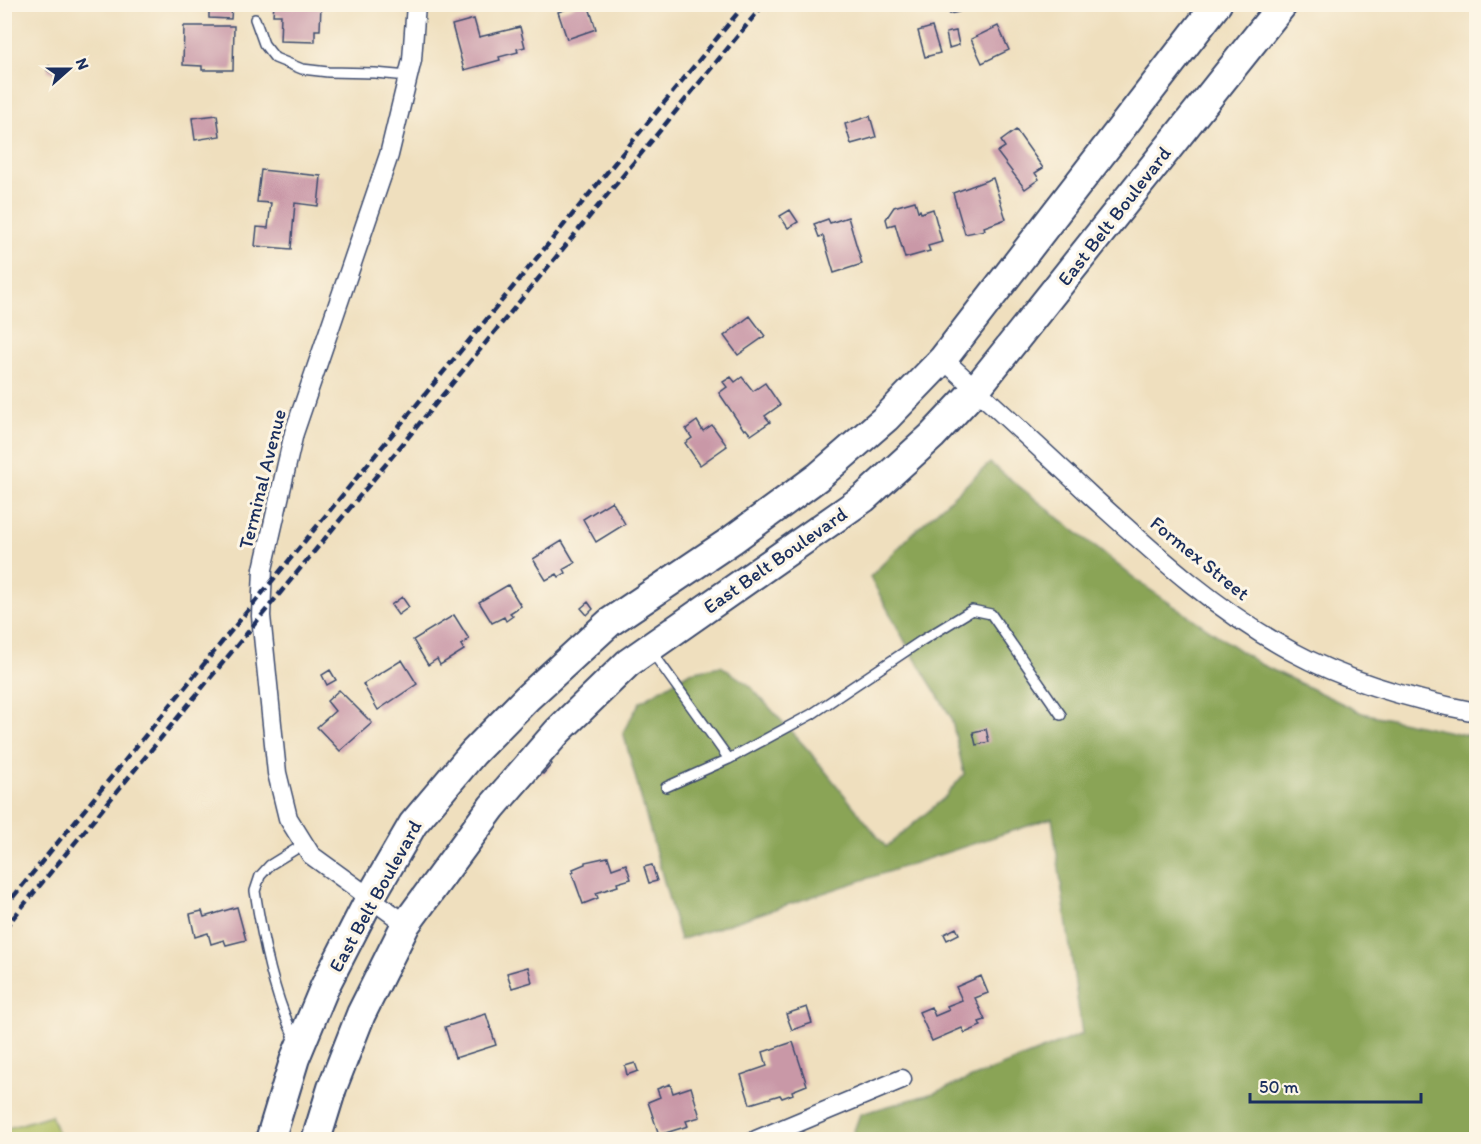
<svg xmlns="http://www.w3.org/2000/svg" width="1481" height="1144" font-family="Itim,sans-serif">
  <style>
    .green { fill: #aebd60; stroke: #64765f; stroke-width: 1.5 }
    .forest { fill: #8aa456; stroke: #526a5a; stroke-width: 1.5 }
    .building { fill: #c998a7 }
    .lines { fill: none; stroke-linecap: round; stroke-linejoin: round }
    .lane-casing { stroke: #3b496c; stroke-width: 12 }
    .street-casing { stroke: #3b496c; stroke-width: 21 }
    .primary-casing { stroke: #3b496c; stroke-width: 32 }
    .lane { stroke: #fff; stroke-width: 9 }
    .street { stroke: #fff; stroke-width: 18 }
    .primary { stroke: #fff; stroke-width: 28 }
    .rail { stroke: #1b2f5e; stroke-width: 4.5; stroke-dasharray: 9 4.5; stroke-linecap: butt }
    .labels { text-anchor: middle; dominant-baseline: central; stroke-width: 6; stroke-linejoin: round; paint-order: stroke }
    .street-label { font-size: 20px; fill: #1b2f5e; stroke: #fcf5e5 }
  </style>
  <rect width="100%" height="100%" fill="#fcf5e5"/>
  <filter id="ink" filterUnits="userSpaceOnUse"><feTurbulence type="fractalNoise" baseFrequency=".0167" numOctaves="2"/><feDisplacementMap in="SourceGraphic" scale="12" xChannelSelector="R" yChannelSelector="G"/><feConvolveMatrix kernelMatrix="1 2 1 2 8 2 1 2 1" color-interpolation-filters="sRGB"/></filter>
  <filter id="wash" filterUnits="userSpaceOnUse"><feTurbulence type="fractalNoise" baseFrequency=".008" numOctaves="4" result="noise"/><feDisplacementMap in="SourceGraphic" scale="24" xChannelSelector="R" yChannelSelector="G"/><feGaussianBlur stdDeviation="1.35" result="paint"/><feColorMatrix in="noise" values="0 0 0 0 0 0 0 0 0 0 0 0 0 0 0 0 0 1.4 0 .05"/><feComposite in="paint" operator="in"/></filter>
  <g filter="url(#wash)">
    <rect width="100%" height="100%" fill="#efdfbe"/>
    <path class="green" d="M51,1115L60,1139H5V1129Z"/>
    <path class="forest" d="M990,463L1143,585L1260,664L1362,713L1476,737V1139H851L860,1114L934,1093L1082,1034L1052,818L680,940L623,732L640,702L690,672L721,666L749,685L810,752L886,847L944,798L964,774L951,717L908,647L870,577L917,529Z"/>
    <g id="blocks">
      <path class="building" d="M209,4H232L231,19L209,18Z
        M274,4H321L320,30H315V42L280,41L281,15H273Z
        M580,4H588L596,29L567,39L558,12Z
        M947,4H957L959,12L949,14Z
        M474,19L479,37L520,27L525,47L517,49L518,52L499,57L500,60L464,70L452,25Z
        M184,26H234L233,70H202V66L183,65Z
        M998,26L1009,50L982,63L971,39Z
        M932,27L940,53L925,57L918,31Z
        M956,31L959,45L949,48L946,33Z
        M49,66L60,71L57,76L47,70Z
        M217,115L220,136L195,140L192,118Z
        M870,116L876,137L851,144L845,124Z
        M1016,130L1043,168L1035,173L1039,179L1025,189L997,152L1005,147L1001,141Z
        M261,170L321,176L318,206L295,203L291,249L255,246L257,227L268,228L271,203L257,202Z
        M993,178L1006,219L984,227L985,230L965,234L953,193Z
        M915,201L918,211L920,210L921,213L933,209L942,242L928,246L930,251L905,258L895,224L888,226L886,219L894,207Z
        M790,210L798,222L788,228L780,216Z
        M848,217L862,264L834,273L823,236L819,237L814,224L828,219L830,223Z
        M750,316L765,336L738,355L724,336Z
        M731,377L735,382L742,377L753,391L765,383L780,405L765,416L770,422L751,435L746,429L744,430L719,393L727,387L723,382Z
        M697,421L703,431L712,425L727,446L700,465L685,443L692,438L686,429Z
        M612,501L625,524L596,542L583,519Z
        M562,541L575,563L564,569L566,573L559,577L557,574L546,580L533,559Z
        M508,585L521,606L510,613L513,616L506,621L504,617L492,623L479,602Z
        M402,597L409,607L398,615L391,605Z
        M588,602L593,609L587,615L581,608Z
        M454,615L469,639L461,645L464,650L440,665L437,659L428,665L413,640Z
        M402,660L417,684L378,710L363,684Z
        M330,670L336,680L327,685L322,675Z
        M339,690L372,723L340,751L317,727L335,711L327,701Z
        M986,729L989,742L976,745L973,732Z
        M549,761L552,764L543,774L539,771Z
        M608,857L612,869L626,864L631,879L617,883L618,886L596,893L598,898L583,904L572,873L574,872L573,869L585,864V862Z
        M652,865L657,881L649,883L644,867Z
        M237,907L246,940L226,945L224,940L211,944L208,933L195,937L190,914L202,911L204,917Z
        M956,928L959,934L947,940L944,934Z
        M528,967L532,982L512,988L507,973Z
        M981,976L988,993L975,998L985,1020L979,1022L981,1026L965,1033L962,1028L932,1041L919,1012L931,1007L935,1016L949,1010L947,1006L962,1000L956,987Z
        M807,1007L812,1023L792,1030L786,1014Z
        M486,1014L496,1045L455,1058L445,1027Z
        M793,1042L807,1085L792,1091L793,1094L782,1098L780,1095L750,1104L741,1075L767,1066L763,1052Z
        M635,1063L638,1071L627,1075L625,1066Z
        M670,1084L673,1093L691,1087L700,1117L686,1121L688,1126L659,1135L648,1102L660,1097L657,1089Z"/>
    </g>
  </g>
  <g filter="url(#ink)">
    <use href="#blocks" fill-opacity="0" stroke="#3b496c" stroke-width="1.5"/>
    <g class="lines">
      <defs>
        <path id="lane" d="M255,19L264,44L275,58L302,69L328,72L375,73L408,76
          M650,649L729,759L812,714L921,641L972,610L991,614L1061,715
          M666,787L729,759
          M296,1040C274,999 262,937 255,891L260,876L270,865L304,844"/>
        <path id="street" d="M943,359C992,404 1041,449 1090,495C1153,552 1215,610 1291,651C1348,682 1413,700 1476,712
          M406,924L311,855L288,818L277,773L261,616L263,569L294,433L389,155L412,60L416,4
          M756,1140L902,1079"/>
        <path id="primary" d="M270,1140L295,1058L325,986L370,898L413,824L473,753L527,698L610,622L732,540L818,477L886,418L943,359L1217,4
          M316,1140L332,1088L361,1014L406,924L492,807L558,731L628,663L864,498L932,436L976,389L1283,4"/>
      </defs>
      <use href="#lane" class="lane-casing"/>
      <use href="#street" class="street-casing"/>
      <use href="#primary" class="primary-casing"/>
      <use href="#lane" class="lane"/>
      <use href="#street" class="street"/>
      <use href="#primary" class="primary"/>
      <path class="rail" d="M4,908L745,4
        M4,929L764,4"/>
    </g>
  </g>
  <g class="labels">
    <g class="street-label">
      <text transform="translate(1114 216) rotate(-52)">East Belt Boulevard</text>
      <text transform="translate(262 479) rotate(-76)">Terminal Avenue</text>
      <text transform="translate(1200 558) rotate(39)">Formex Street</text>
      <text transform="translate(775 560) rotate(-35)">East Belt Boulevard</text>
      <text transform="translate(375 896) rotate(-61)">East Belt Boulevard</text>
    </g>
  </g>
  <rect width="1481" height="1144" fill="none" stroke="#fcf5e5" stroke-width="24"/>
  <g transform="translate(69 69) rotate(69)" stroke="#fcf5e5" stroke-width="4.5" paint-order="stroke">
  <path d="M0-4.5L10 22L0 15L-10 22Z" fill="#1b2f5e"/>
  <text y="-9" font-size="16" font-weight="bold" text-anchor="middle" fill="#1b2f5e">N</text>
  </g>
  <path d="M1250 1093v9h171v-9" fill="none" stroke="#1b2f5e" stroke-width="3"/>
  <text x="1259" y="1093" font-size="18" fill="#1b2f5e" stroke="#fcf5e5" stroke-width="4.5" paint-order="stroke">50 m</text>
</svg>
